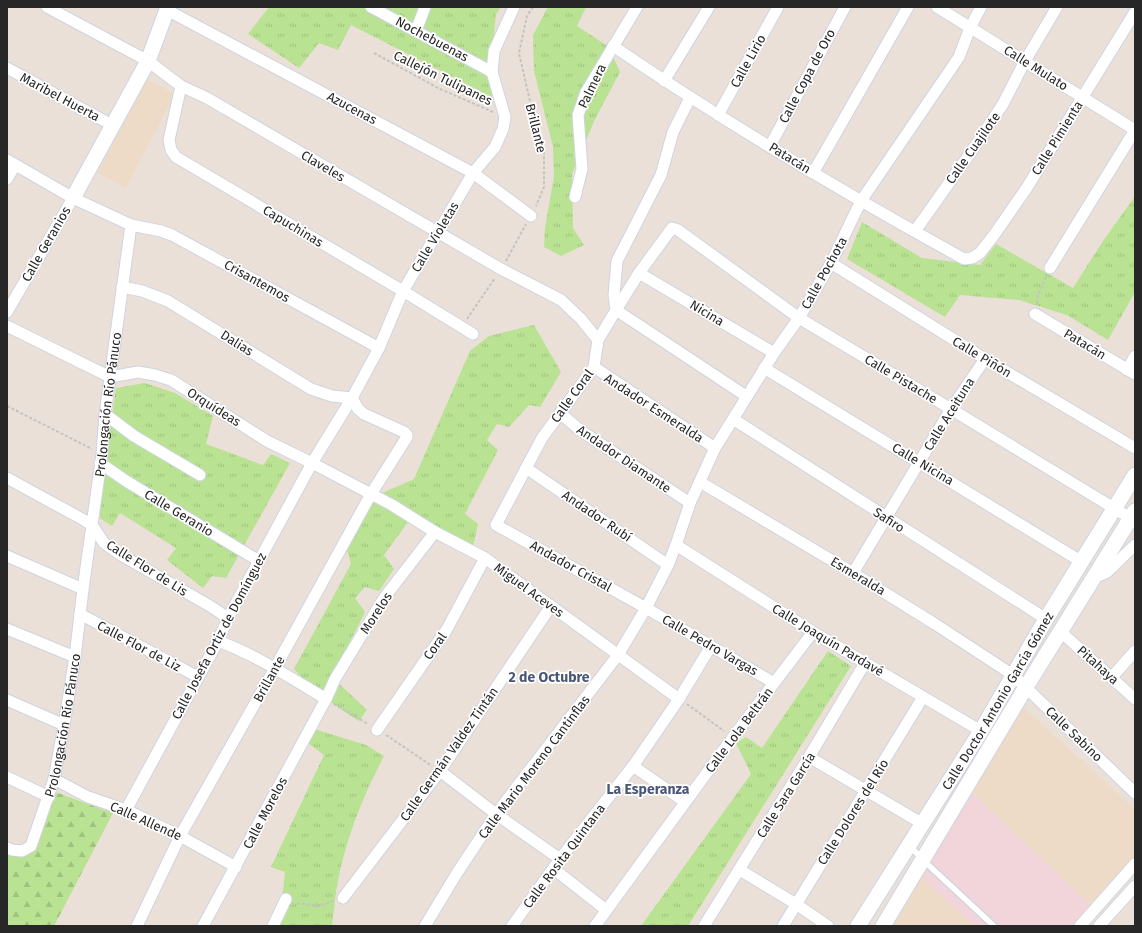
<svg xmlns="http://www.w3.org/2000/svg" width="1142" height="933" font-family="'Fira Sans',sans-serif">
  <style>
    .education { fill: #eddbc7 }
    .medical { fill: #f2d5da }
    .grass { fill: url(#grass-tufts) }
    .forest { fill: url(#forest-firs) }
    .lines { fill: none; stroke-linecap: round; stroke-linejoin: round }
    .lane-casing { stroke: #ced4e1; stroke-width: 8 }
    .street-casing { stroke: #ced4e1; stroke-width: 13 }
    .secondary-casing { stroke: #ced4e1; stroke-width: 17 }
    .path { stroke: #c3c3c3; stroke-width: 2; stroke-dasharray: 3 2; stroke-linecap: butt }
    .lane { stroke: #fff; stroke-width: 5.5 }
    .street { stroke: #fff; stroke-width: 11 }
    .secondary { stroke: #fff; stroke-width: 15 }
    .labels { text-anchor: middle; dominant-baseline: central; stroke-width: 3.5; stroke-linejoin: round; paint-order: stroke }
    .street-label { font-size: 13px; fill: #272727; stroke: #fff }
    .neighbourhood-label { font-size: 14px; font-weight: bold; fill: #485778; stroke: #fff }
  </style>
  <defs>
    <pattern id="grass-tufts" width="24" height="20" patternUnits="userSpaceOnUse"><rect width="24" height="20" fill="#bae293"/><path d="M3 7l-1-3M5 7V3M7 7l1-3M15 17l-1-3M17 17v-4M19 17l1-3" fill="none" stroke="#a0c27f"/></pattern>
    <pattern id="forest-firs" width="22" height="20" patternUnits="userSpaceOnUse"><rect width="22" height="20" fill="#bae293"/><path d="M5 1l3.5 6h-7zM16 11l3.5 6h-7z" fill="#a0c27f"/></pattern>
  </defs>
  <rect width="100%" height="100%" fill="#eae0d8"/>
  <path class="education" d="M147,79L175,94L126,188L97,173Z
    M1023,707L1135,809V857L1091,906L971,792Z
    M921,877L975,926H890Z"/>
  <path class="medical" d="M971,792L1091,906L1072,926H975L921,877Z"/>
  <path class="grass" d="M269,7H501L496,14L492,52V97L351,25L338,50L319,43L299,68L248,34Z
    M548,7H586L577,26L609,47L620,72L595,119L572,174L573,228L584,245L561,256L544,247L545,228L554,176L553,147L534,71L533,35Z
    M1135,193V292L1108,340L1067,315L1019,300L960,295L945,317L847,259L862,222L922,258L980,265L996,244L1073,288L1103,241L1133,199Z
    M534,325L561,372L540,407L529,405L509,427L497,424L487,440L498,450L465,514L478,524L473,547L414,514L384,555L394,569L379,591L365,587L355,598L365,612L332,677L367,710L359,721C335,706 313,690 294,669L351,564L347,550L371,498L414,479L470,351L489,336Z
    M145,383L175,393L213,416L206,444L263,465L271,454L290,463L226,578L212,576L203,588L167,560L176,548L120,513L112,526L98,517L116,388Z
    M828,651L851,666L688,926H641L751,774L736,743L746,737L762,748Z
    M314,729L366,745L384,756C363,796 347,836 338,880C335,895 334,911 332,926H277L280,919L285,872L271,867L324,755L305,741Z"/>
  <path class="forest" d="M44,788L113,813L54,926H7V854L27,848Z"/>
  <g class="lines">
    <defs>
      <path id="lane" d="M909,845L923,860L994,926"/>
      <g id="street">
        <path d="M47,7L148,61L181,86L207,98L501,269L561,300L581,319L598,340"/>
        <path d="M371,7L492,72"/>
        <path d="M937,7L1135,130"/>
        <path d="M167,10L473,173L531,216"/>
        <path d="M416,31L425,7"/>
        <path d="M613,46C726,123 844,193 964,259L972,258L980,253L994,235L1026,189L1135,12"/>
        <path d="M7,68L112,125"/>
        <path d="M664,81L709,7"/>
        <path d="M181,86L169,140L171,150L176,157L403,291L473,334"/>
        <path d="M690,98L673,132L661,175L617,261L614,295L616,310L746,396"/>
        <path d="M718,115L778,7"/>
        <path d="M770,146L845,7"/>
        <path d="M7,160L73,198L131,225L161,231L172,235L379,348"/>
        <path d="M813,173L908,7"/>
        <path d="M7,179L15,165"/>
        <path d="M575,197L582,169L578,115L586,92L637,7"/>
        <path d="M915,231L971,152L1003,104L1025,61L1057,7"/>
        <path d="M831,263L985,359L1135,448"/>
        <path d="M1050,268L1135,130"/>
        <path d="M639,273L774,353"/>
        <path d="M122,287L142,291L168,301L311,389L332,396L352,398L358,409L364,414L404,432L407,435V437L371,494L275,668L180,836L137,926"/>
        <path d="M7,312L73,198"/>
        <path d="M1035,314L1135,374"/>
        <path d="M7,326L110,377L138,372L155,375L171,380L267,441L312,463L392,505L435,532L485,558L679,699"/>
        <path d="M594,367L715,448"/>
        <path d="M764,368L1082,562"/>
        <path d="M1127,370L1135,356"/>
        <path d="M560,413L580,430L690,503"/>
        <path d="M105,414L134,436L200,475"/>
        <path d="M733,419L1046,619"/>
        <path d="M100,463L126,481L259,561"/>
        <path d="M526,468L668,565"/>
        <path d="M7,478L84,520L92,525L104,543L121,555L210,606L228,618"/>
        <path d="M700,482L853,573L935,624L1013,675L1135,793"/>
        <path d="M676,545L813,632L981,731"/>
        <path d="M7,556L83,589"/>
        <path d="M853,573L951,409L985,359"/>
        <path d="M1092,579L1107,572L1135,545"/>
        <path d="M80,614L198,677"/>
        <path d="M7,629L75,657"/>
        <path d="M1061,632L1135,699"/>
        <path d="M218,641C256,655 291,678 326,699"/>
        <path d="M1112,677L1135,651"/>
        <path d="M774,683L646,608L496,525L542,438L594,367L598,340L616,310L639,273L672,228L678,230L799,318L951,409L1135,521"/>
        <path d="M7,700L64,725"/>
        <path d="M377,730L447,629L485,558"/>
        <path d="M809,757L923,824"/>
        <path d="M633,766L685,802"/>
        <path d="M440,771L496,814L560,859"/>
        <path d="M7,777L49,797"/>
        <path d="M54,779L88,797L126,810L180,836L236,867"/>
        <path d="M126,810L218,641L228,618L312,463L352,398L379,348L403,291L473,173L495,147L503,129L505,117L492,72L494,51L514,7"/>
        <path id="s1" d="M7,848L12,850L22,851L31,846L54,779L64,725L75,657L83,589L102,454L105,414L131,225"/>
        <path d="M554,869L606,910"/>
        <path d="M740,870L796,904L828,926"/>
        <path d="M343,898L440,771L551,606"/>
        <path d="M203,926L326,699L335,679L384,598L435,532"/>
        <path d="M273,926L286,899"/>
        <path d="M425,926L457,873L496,814L618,655L646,608L668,565L676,545L690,503L715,448L774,353L799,318L831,263L861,201L959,57L970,28L981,7"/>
        <path d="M512,926L560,859L633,766L679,699L711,646"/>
        <path d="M595,926L733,737L813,632"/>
        <path d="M704,926L809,757L865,663"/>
        <path d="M783,926L923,697"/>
        <path d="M1080,926L1135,864"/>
        <path d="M1099,926L1135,886"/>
      </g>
      <g id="secondary">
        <path d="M73,198L148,61L168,7"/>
        <path id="s2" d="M858,926L981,731L1046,619L1135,475"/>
        <path d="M883,926L1026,687L1135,511"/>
      </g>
    </defs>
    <use href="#lane" class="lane-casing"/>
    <use href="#street" class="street-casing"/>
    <use href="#secondary" class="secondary-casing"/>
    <path class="path" d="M533,7L527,16L519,53L529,97L544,153V187L536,206
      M374,53L438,88L493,112
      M506,261L526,224
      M1037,303L1038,295L1046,277
      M467,319L495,278
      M7,406L92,449
      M334,704L368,724
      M687,704L724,731
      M386,735L432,766
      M297,903L319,906L333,901"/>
    <use href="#lane" class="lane"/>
    <use href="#street" class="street"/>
    <use href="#secondary" class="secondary"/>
  </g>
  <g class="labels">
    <g class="street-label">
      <text transform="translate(432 39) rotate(28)">Nochebuenas</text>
      <text transform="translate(748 61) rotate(-61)">Calle Lirio</text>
      <text transform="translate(1036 68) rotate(32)">Calle Mulato</text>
      <text transform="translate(807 76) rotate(-62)">Calle Copa de Oro</text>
      <text transform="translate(443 78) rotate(26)">Callejón Tulipanes</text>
      <text transform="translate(592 86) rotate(-64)">Palmera</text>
      <text transform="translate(60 97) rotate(28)">Maribel Huerta</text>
      <text transform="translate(352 108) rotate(28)">Azucenas</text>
      <text transform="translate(536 128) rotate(76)">Brillante</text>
      <text transform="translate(1057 138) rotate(-58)">Calle Pimienta</text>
      <text transform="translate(973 148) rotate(-55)">Calle Cuajilote</text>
      <text transform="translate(790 158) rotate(32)">Patacán</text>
      <text transform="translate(323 166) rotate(30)">Claveles</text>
      <text transform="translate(293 226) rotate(31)">Capuchinas</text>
      <text transform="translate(435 237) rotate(-59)">Calle Violetas</text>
      <text transform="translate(46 244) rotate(-60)">Calle Geranios</text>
      <text transform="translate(824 273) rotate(-61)">Calle Pochota</text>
      <text transform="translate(257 281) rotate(29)">Crisantemos</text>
      <text transform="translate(707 313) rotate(31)">Nicina</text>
      <text transform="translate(237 343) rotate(32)">Dalias</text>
      <text transform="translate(1085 344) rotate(31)">Patacán</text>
      <text transform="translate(982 357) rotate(31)">Calle Piñón</text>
      <text transform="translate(901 379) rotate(31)">Calle Pistache</text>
      <text transform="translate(572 396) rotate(-54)">Calle Coral</text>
      <text stroke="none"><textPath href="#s1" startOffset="475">Prolongación Río Pánuco</textPath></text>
      <text transform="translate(214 407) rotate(32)">Orquídeas</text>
      <text transform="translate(654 408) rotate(33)">Andador Esmeralda</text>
      <text transform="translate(949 414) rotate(-58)">Calle Aceituna</text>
      <text transform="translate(624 459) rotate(34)">Andador Diamante</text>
      <text transform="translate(923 464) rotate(31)">Calle Nicina</text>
      <text transform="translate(179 513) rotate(31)">Calle Geranio</text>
      <text transform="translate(597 516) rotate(34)">Andador Rubí</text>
      <text transform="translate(889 520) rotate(33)">Safiro</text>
      <text transform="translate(571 566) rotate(29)">Andador Cristal</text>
      <text transform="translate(147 568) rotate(32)">Calle Flor de Lis</text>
      <text transform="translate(858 576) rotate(31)">Esmeralda</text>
      <text transform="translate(529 590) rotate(36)">Miguel Aceves</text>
      <text transform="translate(376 613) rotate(-57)">Morelos</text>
      <text transform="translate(219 636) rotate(-62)">Calle Josefa Ortiz de Domínguez</text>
      <text transform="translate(828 640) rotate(31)">Calle Joaquín Pardavé</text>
      <text transform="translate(710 645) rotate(30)">Calle Pedro Vargas</text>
      <text transform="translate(139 646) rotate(28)">Calle Flor de Liz</text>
      <text transform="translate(435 646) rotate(-55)">Coral</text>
      <text transform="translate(1098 665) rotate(42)">Pitahaya</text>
      <text transform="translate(269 679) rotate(-61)">Brillante</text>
      <text stroke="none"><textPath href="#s2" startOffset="265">Calle Doctor Antonio García Gómez</textPath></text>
      <text stroke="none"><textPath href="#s1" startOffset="151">Prolongación Río Pánuco</textPath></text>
      <text transform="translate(739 730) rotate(-53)">Calle Lola Beltrán</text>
      <text transform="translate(1074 734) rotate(44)">Calle Sabino</text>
      <text transform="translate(449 754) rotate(-55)">Calle Germán Valdez Tintán</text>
      <text transform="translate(534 767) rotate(-53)">Calle Mario Moreno Cantinflas</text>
      <text transform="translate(786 795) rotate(-58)">Calle Sara García</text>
      <text transform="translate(853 812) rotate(-58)">Calle Dolores del Río</text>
      <text transform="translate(265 813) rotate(-62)">Calle Morelos</text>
      <text transform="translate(146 821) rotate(24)">Calle Allende</text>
      <text transform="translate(564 856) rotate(-53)">Calle Rosita Quintana</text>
    </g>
    <g class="neighbourhood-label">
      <text x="549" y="677">2 de Octubre</text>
      <text x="648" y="789">La Esperanza</text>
    </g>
  </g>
  <rect width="1142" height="933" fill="none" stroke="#272727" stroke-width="16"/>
</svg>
